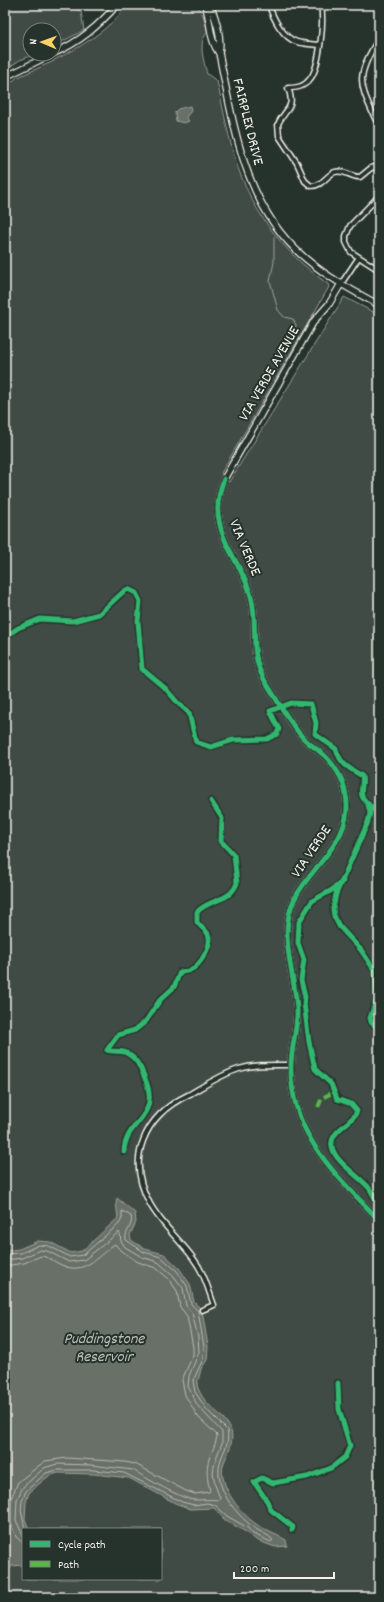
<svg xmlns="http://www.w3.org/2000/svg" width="384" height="1602" font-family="Dekko,sans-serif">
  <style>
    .green { fill: #414b45; stroke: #9a9e96; fill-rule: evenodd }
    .water { fill: #676f68; stroke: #9fa39b }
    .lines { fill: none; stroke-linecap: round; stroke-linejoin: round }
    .shore { stroke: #bcbdb5; stroke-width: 1 }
    .stream { stroke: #9fa39b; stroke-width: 1 }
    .street-casing { stroke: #f4f1e8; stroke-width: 7 }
    .secondary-casing { stroke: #f4f1e8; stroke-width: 8 }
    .street { stroke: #26332d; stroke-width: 4 }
    .secondary { stroke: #26332d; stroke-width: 5.5 }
    .quiet { stroke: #58b947; stroke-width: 4; stroke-dasharray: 8 4; stroke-linecap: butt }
    .cycleway-casing { stroke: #26332d; stroke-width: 8 }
    .cycleway { stroke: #33b770; stroke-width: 5 }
    .labels { text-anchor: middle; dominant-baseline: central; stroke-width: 4; stroke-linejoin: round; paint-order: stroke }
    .street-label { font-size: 15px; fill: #f4f1e8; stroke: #26332d }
    .water-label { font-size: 16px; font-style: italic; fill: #bcbdb5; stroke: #26332d }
  </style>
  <rect width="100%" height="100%" fill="#26332d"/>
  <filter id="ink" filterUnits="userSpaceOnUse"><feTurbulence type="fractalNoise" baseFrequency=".025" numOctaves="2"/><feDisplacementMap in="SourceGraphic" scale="8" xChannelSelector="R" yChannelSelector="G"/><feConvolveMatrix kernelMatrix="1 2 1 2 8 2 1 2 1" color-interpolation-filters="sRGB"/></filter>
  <g filter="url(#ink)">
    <path class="green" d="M5,5H62L81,11L84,30L54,46V30H30V54H36L20,60L5,70Z
      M128,5H197L203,15L208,32C197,42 204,61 207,74L217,81C222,104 227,129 233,152C249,208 281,251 328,284L329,287L221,473L229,482L344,297L379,315V1597H5V89L16,78L54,61V60C82,47 108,30 128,5ZM23,1529H161V1579H23Z"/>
    <path class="water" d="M190,106L191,111L186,117L189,121L184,123L176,121L175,112L178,109Z
      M117,1198L135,1213L136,1222L130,1235L131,1240L145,1249L164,1254L179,1268L190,1284L194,1302L202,1310L208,1347L207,1360L201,1369L197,1385C204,1408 222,1411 230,1428C235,1438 229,1451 225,1460C214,1481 240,1513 256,1524C265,1531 276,1534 286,1540L287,1546L275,1547L256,1540L246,1532L225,1520L214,1508L191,1509L175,1503L129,1478L94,1474L58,1473L49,1476L40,1483L29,1493L26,1502L25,1519L29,1529H23V1565L12,1566L5,1577V1251L19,1249L38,1241L50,1242L71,1253L82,1251L118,1218L116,1203Z"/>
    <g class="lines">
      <path class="shore" d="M5,1254L21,1253L39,1245L49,1246L70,1257L83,1255L119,1224L122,1219V1211L131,1216C134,1226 124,1231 126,1240L144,1252L161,1257L177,1271L187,1286L191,1304L198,1311L204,1347L203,1359L193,1381L195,1392L207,1410L227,1430C231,1445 220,1454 219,1468C217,1491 235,1513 253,1527C259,1532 268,1534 273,1540L271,1542L253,1534L248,1528L227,1516L215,1505L207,1503L194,1505L182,1502L124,1473L94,1470H57L46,1473L26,1491L22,1501L21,1510L25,1529
        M5,1260L22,1258L40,1250L47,1251L69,1262L84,1260L119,1232L120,1234L121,1241L125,1247L142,1257L158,1262L173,1275L183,1288L186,1306L192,1313L198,1337L199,1352L189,1376L188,1386L197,1405L222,1432V1443L215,1461L213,1472L215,1485L220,1498L219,1500C209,1499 204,1500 195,1500C183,1500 144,1477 133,1470L91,1465L57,1464L44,1468L23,1487L17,1499L16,1520L23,1536
        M5,1266L24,1263L41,1256C49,1257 56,1263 64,1266C86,1275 99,1254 115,1244L121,1251L138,1262L156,1268L169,1279L177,1291L180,1307L187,1316L193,1347V1355L182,1380L185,1395L198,1417L217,1435C216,1445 212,1450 209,1459C206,1468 207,1481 210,1490L209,1492L195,1494L186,1491L135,1464L125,1462L67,1458L45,1461L18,1482L11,1499V1523L16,1537L23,1543"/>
      <path class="stream" d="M274,237V262L270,281L278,310L284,317L293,319L296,325L292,340L293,345"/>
      <defs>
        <path id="street" d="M269,5C273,18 283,38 297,42C303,44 312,44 319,45
          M321,5C324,21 320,67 310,79C304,87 297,88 288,88C296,108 285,109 278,124L279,136L297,163L305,181L311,186C323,186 326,175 335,172C345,169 351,178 360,177L371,168L379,166
          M379,38C353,81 360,84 379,127
          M379,196L350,226L346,236V242L351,252L379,270
          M341,284L359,257
          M202,1310L214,1305C208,1289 204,1272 193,1258C179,1239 161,1224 150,1204C125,1159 144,1116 188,1095C204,1086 222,1074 239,1069C256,1064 273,1065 291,1065"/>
        <path id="secondary" d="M205,5C211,20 209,40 219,53
          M210,5C216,18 222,38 219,53C234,126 244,207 305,258C327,277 353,291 379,305
          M54,53C80,42 98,26 117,5
          M5,77L52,54
          M341,284L329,304L314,321L224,479C219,492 216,506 219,520C223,547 244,569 251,596C259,625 248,653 265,681C276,698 286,717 299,733C306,743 318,749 327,758C334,765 343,779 345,790C357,838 314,862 295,898C277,932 295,974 297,1009C298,1028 291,1047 291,1067C290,1134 336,1175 379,1220"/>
      </defs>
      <use href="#street" class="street-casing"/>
      <use href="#secondary" class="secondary-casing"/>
      <use href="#street" class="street"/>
      <use href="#secondary" class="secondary"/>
      <path class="quiet" d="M318,1107L322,1098L334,1092"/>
      <defs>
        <path id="cycleway" d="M224,479C219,492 216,506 219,520C223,547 244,569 251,596C259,625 248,653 265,681C276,698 286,717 299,733C306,743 318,749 327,758C334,765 343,779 345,790C357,838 314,862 295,898C277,932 295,974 297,1009C298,1028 291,1047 291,1067C290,1134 336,1175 379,1220
          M5,637L18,628L40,619L73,621L99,614L123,592L128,589L136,593L140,601L138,621L142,669L166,689L177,702L189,713L196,742L211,747L233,740L267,739L277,734L279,729L270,711L291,703L311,704L316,723L315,734L336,749C341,765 348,767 362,776C364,782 360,789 362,796C366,805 375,807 379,816
          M368,805L370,813L368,822L336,894L333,909L334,916L339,926L361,950L375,971L377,998L370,1018L371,1022L379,1029
          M343,881L332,890L312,901L299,922L298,943L304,960L301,980L305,997L304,1003L309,1042L315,1069L331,1084L337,1099L351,1104L357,1111C354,1121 340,1126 334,1136C322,1155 359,1175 369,1188C373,1193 374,1199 379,1203
          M124,1152C125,1119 163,1119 144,1076C141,1068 136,1058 128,1054C122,1049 114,1053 107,1050L118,1035L135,1030L146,1021L160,1000L174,987L180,972C183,971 187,972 190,970C200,966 213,945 208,934C206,930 200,927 197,922V912C209,898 230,903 237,883L234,855L221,841L222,818L211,801
          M292,1530L293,1527L271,1510L267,1501L254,1482L262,1478L273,1483L307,1477L331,1468L345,1457L350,1446L339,1409L338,1383"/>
      </defs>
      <use href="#cycleway" class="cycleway-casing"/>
      <use href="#cycleway" class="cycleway"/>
    </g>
  </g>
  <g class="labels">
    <g class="street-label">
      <text transform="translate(247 122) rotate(76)">FAIRPLEX DRIVE</text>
      <text transform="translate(270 374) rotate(-60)">VIA VERDE AVENUE</text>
      <text transform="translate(244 548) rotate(67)">VIA VERDE</text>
      <text transform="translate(312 852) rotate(-56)">VIA VERDE</text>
    </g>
    <g class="water-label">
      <text x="104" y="1339">Puddingstone<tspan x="104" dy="18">Reservoir</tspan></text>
    </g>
  </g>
  <rect width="384" height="1602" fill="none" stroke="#26332d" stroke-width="20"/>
  <rect x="10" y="10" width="364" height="1582" fill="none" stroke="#f4f1e8" stroke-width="1.5" filter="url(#ink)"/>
  <rect x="22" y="1528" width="140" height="52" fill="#26332d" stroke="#787f78"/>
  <rect x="30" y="1541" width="20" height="6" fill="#33b770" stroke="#787f78"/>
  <text x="58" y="1548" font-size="12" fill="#f4f1e8">Cycle path</text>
  <rect x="30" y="1561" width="20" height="6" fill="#58b947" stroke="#787f78"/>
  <text x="58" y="1568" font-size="12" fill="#f4f1e8">Path</text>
  <g transform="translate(42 42) rotate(272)"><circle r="19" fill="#26332d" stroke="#787f78"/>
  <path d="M0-3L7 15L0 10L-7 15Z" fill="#ffd166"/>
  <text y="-6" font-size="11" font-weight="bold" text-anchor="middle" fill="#f4f1e8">N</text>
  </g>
  <path d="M234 1572v6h100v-6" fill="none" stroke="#f4f1e8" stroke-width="2"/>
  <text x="240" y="1572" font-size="12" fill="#f4f1e8" stroke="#26332d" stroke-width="3" paint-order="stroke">200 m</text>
</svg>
